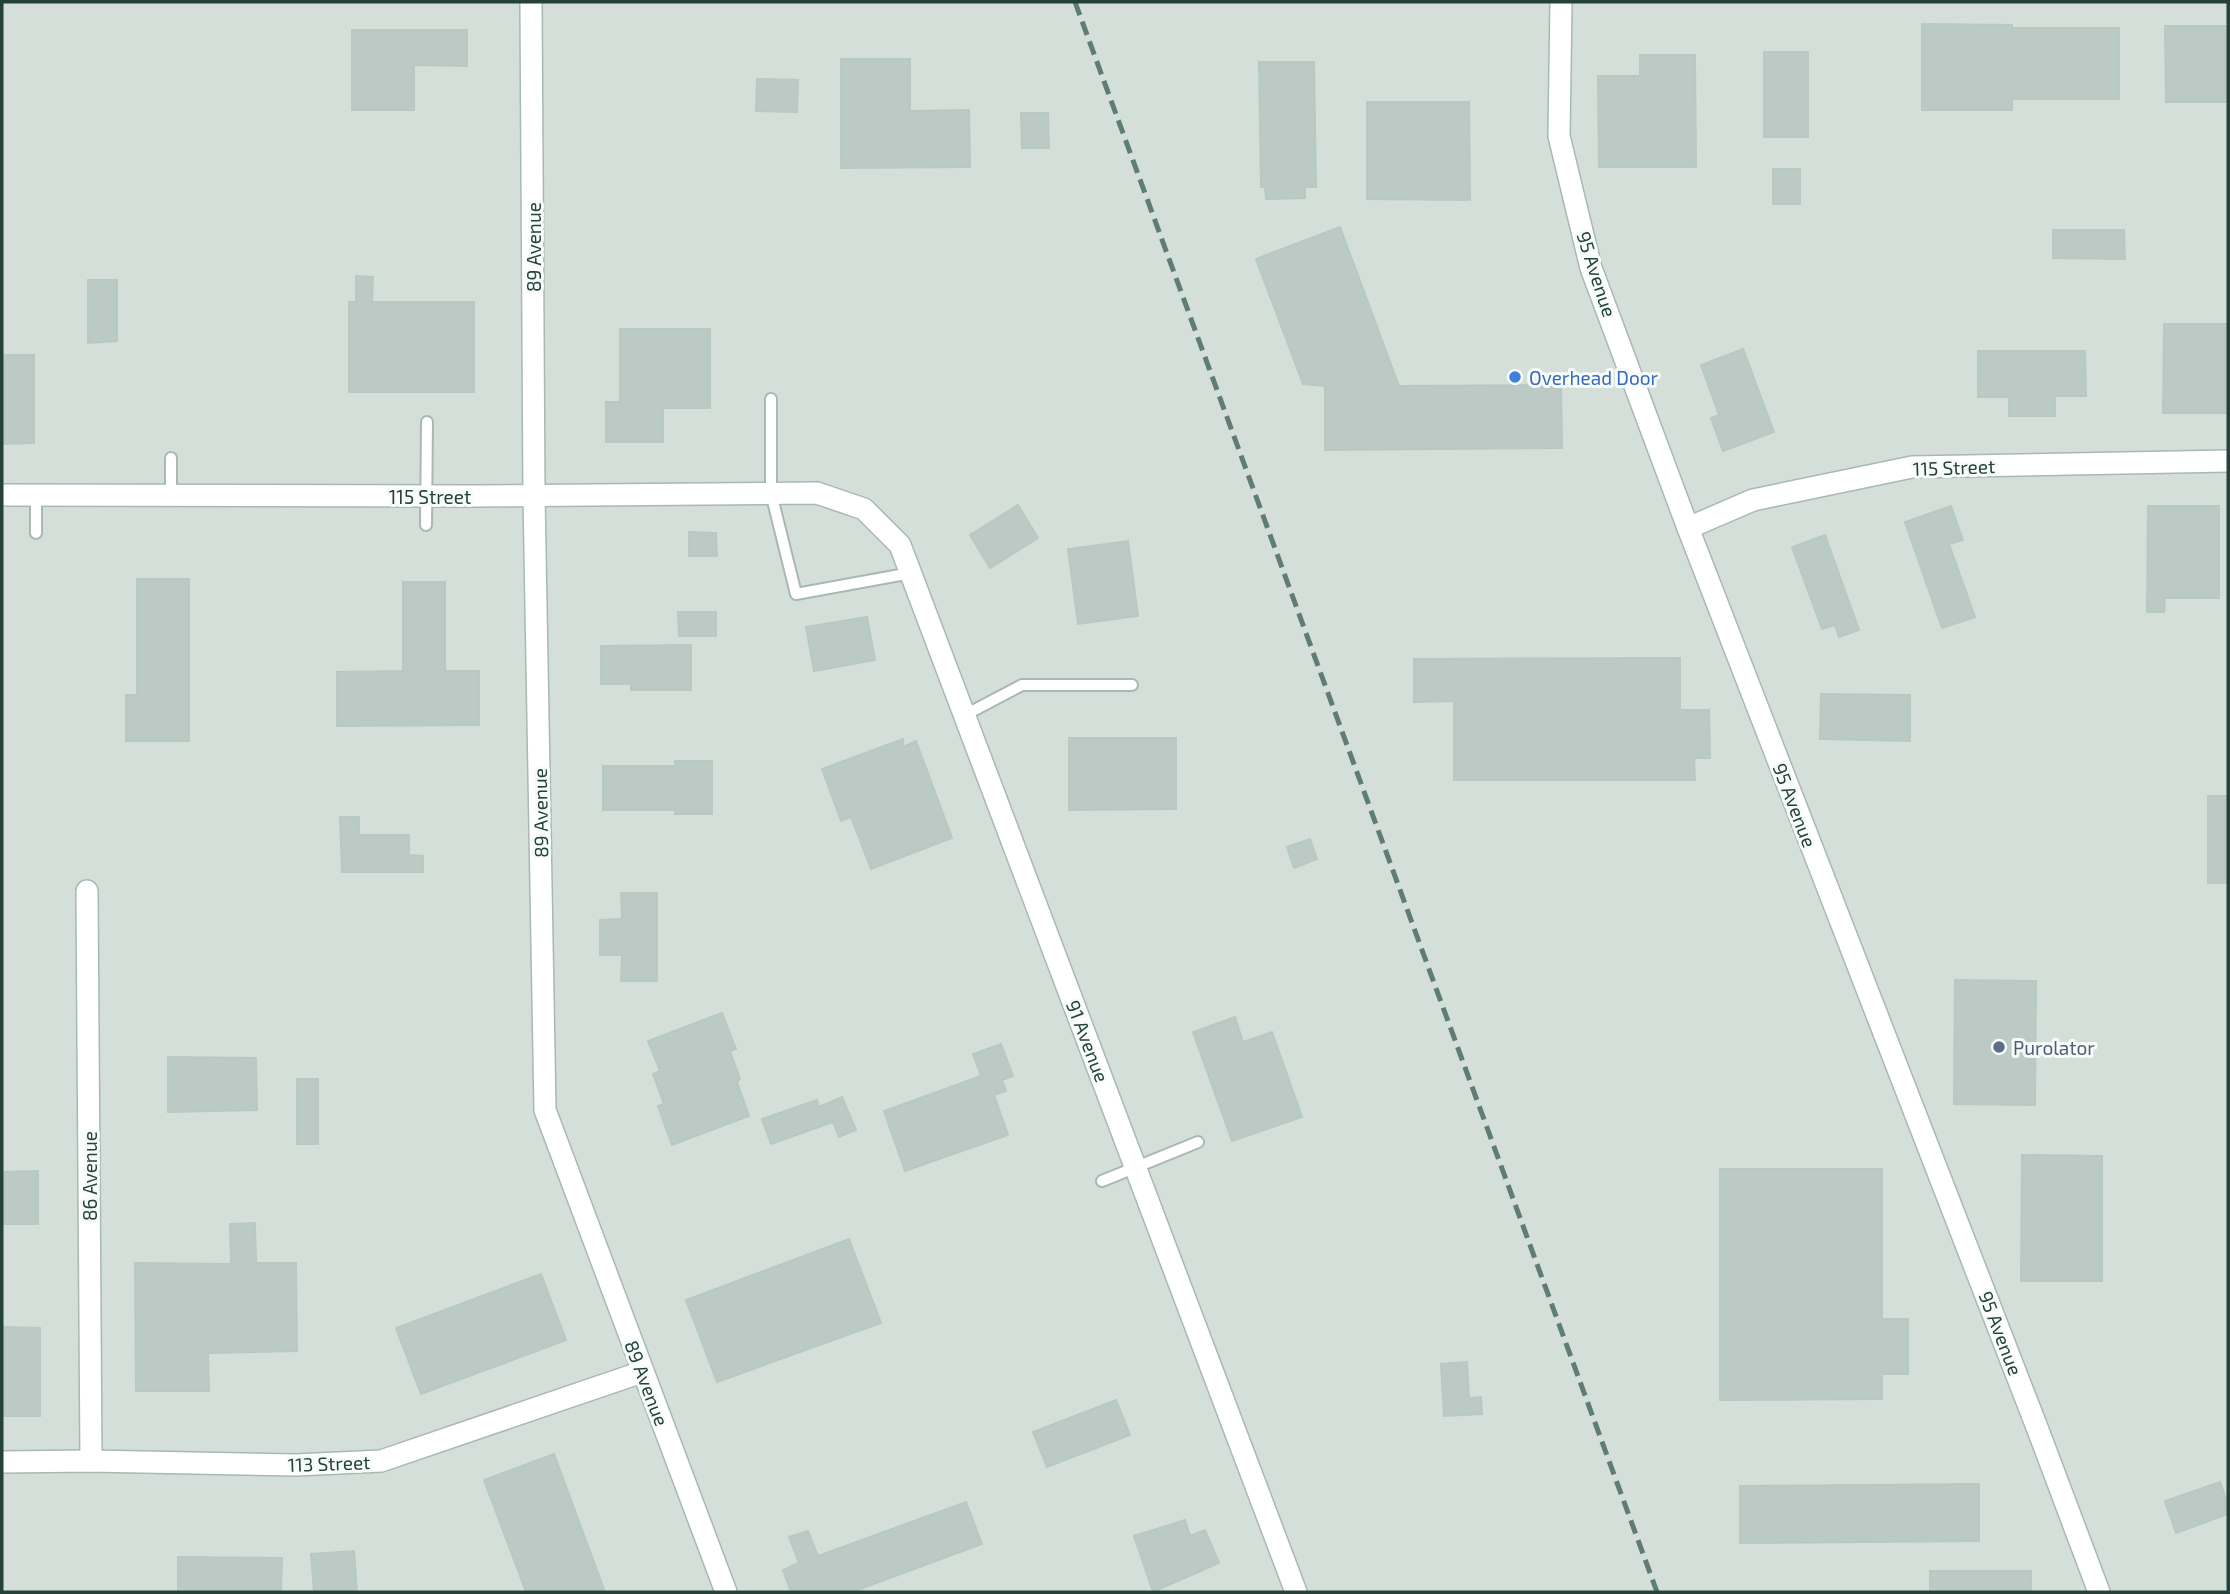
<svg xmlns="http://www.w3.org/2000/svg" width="2230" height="1594" font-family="'Exo 2',sans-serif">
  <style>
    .built { fill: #d4dfda }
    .building { fill: #bbcac4; stroke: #b8c9c2; stroke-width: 2 }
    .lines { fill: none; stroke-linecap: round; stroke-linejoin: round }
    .service-casing { stroke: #a8b8b2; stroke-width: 14 }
    .minor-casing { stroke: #a8b8b2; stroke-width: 24 }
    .tertiary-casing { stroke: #a8b8b2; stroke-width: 24 }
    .service { stroke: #fff; stroke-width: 10 }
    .minor { stroke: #fff; stroke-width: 21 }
    .tertiary { stroke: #fff; stroke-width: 21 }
    .rail { stroke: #5f7d75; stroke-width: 5; stroke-dasharray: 14 7; stroke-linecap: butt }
    .shop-dot { fill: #3f7fe0; stroke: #f7fbf9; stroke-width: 2.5 }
    .service-dot { fill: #5c6f8a; stroke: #f7fbf9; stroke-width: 2.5 }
    .labels { text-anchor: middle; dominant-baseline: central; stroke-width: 6; stroke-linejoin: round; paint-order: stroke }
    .street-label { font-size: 19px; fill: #24423a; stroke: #f7fbf9 }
    .shop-label { font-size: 19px; fill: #366cbe; stroke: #f7fbf9; text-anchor: start }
    .service-label { font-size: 19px; fill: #4e5e75; stroke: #f7fbf9; text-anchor: start }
  </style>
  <rect width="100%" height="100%" fill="#e6efeb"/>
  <path class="built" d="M2,2H2228V1592H2Z"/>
  <path class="building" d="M1922,24L2012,25V28H2119V99H2012V110H1922Z
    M2165,26H2228V102H2166Z
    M352,30H467V66L414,65V110H352Z
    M1764,52H1808V137H1764Z
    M1640,55H1695L1696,167H1599L1598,76H1640Z
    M841,59H910V111L969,110L970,167L841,168Z
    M1259,62H1314L1316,187H1305V198L1266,199L1265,187H1261Z
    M757,79L798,80L797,112L756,111Z
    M1367,102H1469L1470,200L1367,199Z
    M1021,113H1048L1049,148H1022Z
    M1773,169H1800V204H1773Z
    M1340,227L1399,386L1561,385L1562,448L1325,450V386L1303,384L1256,259Z
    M2053,230H2124L2125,259L2053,258Z
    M356,276L373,277L372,302H474V392H349V302H356Z
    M88,280H117V341L88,343Z
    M2164,324H2228V413H2163Z
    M620,329H710V408H663V442H606V402H620Z
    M1743,349L1774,432L1723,451L1711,418L1719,415L1701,365Z
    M1978,351H2085L2086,396H2055V416H2009V397H1978Z
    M2,355H34V443L2,444Z
    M1018,505L1038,538L990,568L970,535Z
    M1951,506L1963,540L1949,544L1975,617L1942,628L1905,522Z
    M2148,506H2219V598H2165L2164,612H2147Z
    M689,532L716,533L717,556H689Z
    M1825,535L1859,630L1839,637L1835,625L1822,629L1792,547Z
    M1128,541L1138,616L1078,624L1068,549Z
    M137,579H189V741H126V695H137Z
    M403,582H445V671H479V725L337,726V672L403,671Z
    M678,612H716V636H679Z
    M867,617L875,660L814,671L806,627Z
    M691,645V690H631V684H601V646Z
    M1680,658V710H1709L1710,758H1694L1695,780H1454V701L1414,702V659Z
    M1821,694L1910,695V741L1820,739Z
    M1069,738H1176V809L1069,810Z
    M903,739V747L916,741L952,838L871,869L851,817L841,821L822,769Z
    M675,761H712V814H675V810H603V766H675Z
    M2208,796H2228V883H2208Z
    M340,817H359V835H409V855L423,856V872H342Z
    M1310,839L1317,859L1294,868L1287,847Z
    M621,893H657V981H621L622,955H600V920L622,919Z
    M1955,980L2036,981L2035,1105L1954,1104Z
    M722,1013L736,1049L730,1051L740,1079L737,1082L749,1116L672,1145L658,1106L664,1104L653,1074L660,1071L648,1041Z
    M1235,1017L1243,1042L1272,1032L1302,1117L1232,1141L1193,1032Z
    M1001,1044L1013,1076L1002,1080L1006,1091L994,1095L1008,1135L905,1171L884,1111L981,1076L973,1054Z
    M168,1057L256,1058L257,1110L168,1112Z
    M297,1079H318V1144H297Z
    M842,1097L856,1130L839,1137L833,1122L771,1144L762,1119L817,1100L819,1107Z
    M2022,1155L2102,1156V1281H2021Z
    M1720,1169H1882V1319H1908V1374H1882V1399L1720,1400Z
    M38,1171V1224H2V1172Z
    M255,1223L256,1263H296L297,1351L208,1353L209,1391H136L135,1263L231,1264L230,1224Z
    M849,1239L881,1323L717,1382L686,1300Z
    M541,1274L566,1340L421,1394L396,1328Z
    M2,1327L40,1328V1416H2Z
    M1467,1362L1469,1398L1481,1397L1482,1414L1444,1416L1441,1364Z
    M1116,1400L1130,1435L1047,1467L1033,1432Z
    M554,1454L605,1592H526L484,1480Z
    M2220,1482L2228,1505V1514L2176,1533L2165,1501Z
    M1979,1484V1541L1740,1543V1486Z
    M966,1502L982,1544L852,1592H791L783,1570L799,1563L789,1537L808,1531L818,1556Z
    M1185,1520L1190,1536L1205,1530L1219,1563L1153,1592L1134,1536Z
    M354,1551L357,1592H314L311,1554Z
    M178,1557L282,1558L281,1592H178Z
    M1930,1571H2031V1592H1930Z"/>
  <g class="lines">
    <defs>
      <path id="service" d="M771,399V493L796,594L911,573
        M36,495V533
        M171,496V458
        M426,525L427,422
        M965,715L1022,685H1132
        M1102,1181L1198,1142"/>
      <path id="minor" d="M2,495L476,496L817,493L864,509L900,545L1296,1592
        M1688,528L1753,500L1912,467L2228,461
        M87,891L91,1461"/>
      <path id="tertiary" d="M531,2L534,495L545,1110L726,1592
        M1561,2L1559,136L1591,268L1688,528L2038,1430L2099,1592
        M2,1462L91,1461L296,1465L381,1461L642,1372"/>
    </defs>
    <use href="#service" class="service-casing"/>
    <use href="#minor" class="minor-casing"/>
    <use href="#tertiary" class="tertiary-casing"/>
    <use href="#service" class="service"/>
    <use href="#minor" class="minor"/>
    <use href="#tertiary" class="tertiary"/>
    <path class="rail" d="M1075,2L1657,1592"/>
  </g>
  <circle class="shop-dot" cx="1515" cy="377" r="7"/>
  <circle class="service-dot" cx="1999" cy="1047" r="7"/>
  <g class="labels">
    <g class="street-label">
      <text transform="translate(533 247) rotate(-90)">89 Avenue</text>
      <text transform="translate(1597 274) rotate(72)">95 Avenue</text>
      <text transform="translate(1954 467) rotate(-2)">115 Street</text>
      <text x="430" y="496">115 Street</text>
      <text transform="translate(1795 805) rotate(69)">95 Avenue</text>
      <text transform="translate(540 813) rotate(-91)">89 Avenue</text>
      <text transform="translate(1088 1041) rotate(69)">91 Avenue</text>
      <text transform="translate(89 1176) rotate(-90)">86 Avenue</text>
      <text transform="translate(2001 1333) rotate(69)">95 Avenue</text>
      <text transform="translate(647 1383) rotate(69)">89 Avenue</text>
      <text transform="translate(329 1463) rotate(-2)">113 Street</text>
    </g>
    <g class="shop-label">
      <text x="1529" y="377">Overhead Door</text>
    </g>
    <g class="service-label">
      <text x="2013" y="1047">Purolator</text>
    </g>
  </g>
  <rect width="2230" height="1594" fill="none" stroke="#24423a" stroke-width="7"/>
</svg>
